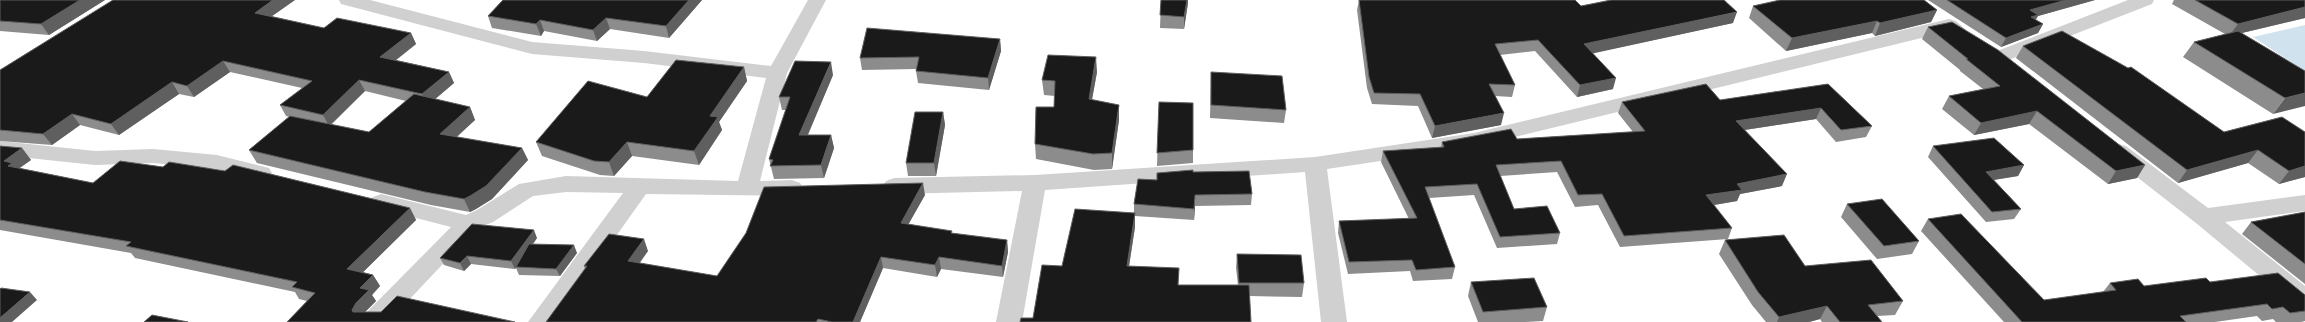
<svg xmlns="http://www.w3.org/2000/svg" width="2305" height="322" font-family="Jost,sans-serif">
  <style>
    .water { fill: #cfe2ee }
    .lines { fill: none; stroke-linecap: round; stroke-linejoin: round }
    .minor { fill: #d0d0d0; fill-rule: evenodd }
    .wall { fill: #8c8c8c; fill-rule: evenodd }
    .shaded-wall { fill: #5f5f5f }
    .building { fill: #1a1a1a; stroke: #5f5f5f }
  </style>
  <rect width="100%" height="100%" fill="#fff"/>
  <path class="water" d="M2305,25V71L2253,37Z"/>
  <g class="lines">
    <path class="minor" d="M339,0H370L532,42L644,51L771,66L808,0H826L787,73L760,181L792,180L800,183L803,188L800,193L792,196L646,194L555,322H528L623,193L566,192L533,196L493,222L476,229L388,322H360L364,315L451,227L373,207L370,202L373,197L381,194L466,215L477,210L519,184L566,176L738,181L766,78L644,63L532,54L341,4Z
      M2128,0H2154L2152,4L2006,61L1999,63L1992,61L1989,57L1992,53Z
      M1949,19L1956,21L1965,29L1962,33L1955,35L1946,32L1474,147L1327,169L1347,322H1321L1305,172L1045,190L1022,322H996L1022,191L894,194L886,191L883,186L886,181L894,178L1035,175L1315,157L1474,133Z
      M0,141L95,151L153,149L217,155L269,168L272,173L269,178L261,180L217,169L153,163L95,165L0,155Z
      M2118,144L2126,146L2208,208L2305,195V211L2225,222L2305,286V309L2296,306L2196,223L2110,156L2107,151L2110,146Z"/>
  </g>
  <path class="wall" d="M0,0H105L49,35L0,31Z
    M295,0L271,16L324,28L411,33L416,44L396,60L449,72L454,83L435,99L470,107L475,120L457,137L522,148L528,160L492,199L476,209L470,212L431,205L257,163L249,150L290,117L286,116L280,105L302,88L230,72L194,97L179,94L119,135L80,125L52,145L0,141V70ZM365,91L406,101L369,132L331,125Z
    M503,0H702L669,38L610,29L597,41L544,31L541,36L492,28L488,16Z
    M1161,0L1188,3L1184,29L1160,28Z
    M1359,0H1575L1581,6L1733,23L1593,53L1613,89L1577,97L1535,51L1500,55L1515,85L1512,97L1495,96L1501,125L1432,138L1418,106L1372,104L1367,88L1357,10Z
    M1928,0H2095L2038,16L2035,20L2043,24L2038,33L2001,47Z
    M2174,0H2305V18L2242,33L2305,71L2273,114L2183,57L2194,42L2225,34L2172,4Z
    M1753,6L1937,10L1931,22L1875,36L1872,33L1786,51L1749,18Z
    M1928,27L2145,165L2137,178L2108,184L2029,124L1974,135L1942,109L1949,96L1983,89L1960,71V70L1922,39Z
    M1000,39L1001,51L989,90L918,83L916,71V69L862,70L860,58Z
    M2023,46L2224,132L2282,117L2305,177L2279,184L2248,163L2178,183L2016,58Z
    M744,67L747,81L719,122L722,130L699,165L632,156L614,176L600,175L542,156L536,142L647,97Z
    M1097,72L1092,100L1119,120L1112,169L1094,170L1036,159L1035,144L1054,107L1055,96L1044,95L1042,80Z
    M1211,72L1286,110L1284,123L1210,118Z
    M833,75L808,135H831L834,148L824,178L774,179L769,159L786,110H782L779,97Z
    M1828,84L1872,126L1866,137L1836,142L1816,119L1745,130L1782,186L1740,194L1737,201L1714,205L1732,228L1728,239L1620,247L1598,205L1575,207L1557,172L1500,176L1514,209L1560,233L1557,244L1497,248L1474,195L1429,198L1455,267L1452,279L1413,281L1410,271L1348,274L1338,233L1339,221L1409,219L1381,162L1383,151L1441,147L1442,142L1517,139L1633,132L1618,113L1622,102L1720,100Z
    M1159,102L1193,150V163L1157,166Z
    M943,112L945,125L936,176H908L906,163Z
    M0,146L22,148L31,160L19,168L93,183L410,208L416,220L363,272L373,275L380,286L372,295L376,301L365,312L515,322H287L307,301L299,299L295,292L135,258L131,253L0,230Z
    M1933,146L2024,165L2018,176L1994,180L2021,209L2014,219L1986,222L1928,157Z
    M1193,172L1252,194L1251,205L1195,206L1194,220L1135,216V227L1129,266L1178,285H1238L1236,268L1237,254L1304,283L1302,297L1249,296L1020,322L1033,318L1062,266L1134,213V204L1157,180Z
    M925,195L908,224L952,233L1007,240L1008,252L1003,277L941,269L937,277L883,268L860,322H546L585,269L584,266L648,251L640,263L717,276Z
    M1847,204L1919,241L1912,254L1877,259L1841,217Z
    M2305,212V284L2242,234L2251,222Z
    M1928,219L2044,300L2103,292L2110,283L2144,286L2210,282L2305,295V321L2301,322H2276L2273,319L2262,321L2257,316L2215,322H2004L1921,231Z
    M537,238L533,244L577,253L560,276L519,275L516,268L515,269L471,264L464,271L444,265L440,258Z
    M1725,240L1805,266L1903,301L1895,315L1877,316L1882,322H1822L1820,319L1809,322H1766L1752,305L1719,254Z
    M1471,282L1547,307L1543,321L1526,322H1478L1468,296Z"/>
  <path class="shaded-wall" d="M80,0H105L49,35L41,24Z
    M273,0H295L261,24L255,13Z
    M689,0H702L669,38L666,26Z
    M1187,0H1188V3L1184,29V17Z
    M2066,0H2095L2038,16L2033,24L2025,26L2030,10Z
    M2305,7V18L2229,36L2238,24Z
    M1937,10L1931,22L1875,36L1880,23Z
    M1737,12L1733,23L1581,56L1584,44Z
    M606,18L610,29L597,41L593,30Z
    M540,20L544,31L541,36L536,24Z
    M1877,21L1872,33L1786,51L1792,38Z
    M2043,24L2038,33L2001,47L2006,38Z
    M411,33L416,44L386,68L380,57Z
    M1000,39L1001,51L989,90L988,78Z
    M1096,57L1097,72L1089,115V99Z
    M223,61L230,72L194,97L187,86Z
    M831,62L833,75L802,148L799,135Z
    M744,67L747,81L719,122L722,130L699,165L694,151L710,116Z
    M449,72L454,83L427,106L422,94Z
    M1616,78L1613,89L1577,97L1580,85Z
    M359,80L365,91L329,126L323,115Z
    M172,82L179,94L119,135L111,124Z
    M2305,93V106L2273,114L2285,98Z
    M1119,105V120L1112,169V153Z
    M470,107L475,120L446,146L440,134Z
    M1821,108L1816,119L1731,132L1736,121Z
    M2037,111L2029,124L1974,135L1981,123Z
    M943,112L945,125L936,176L934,163Z
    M1504,113L1501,125L1432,138L1435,126Z
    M72,114L80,125L52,145L43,134Z
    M831,135L834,148L824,178L821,165Z
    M627,142L632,156L614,176L609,162Z
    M22,148L31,160L17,170V177L4,161Z
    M522,148L528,160L492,199L476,209L470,212L464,199Z
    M2258,150L2248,163L2178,183L2187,170Z
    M2024,165L2018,176L1980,182L1986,172Z
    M2145,165L2137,178L2108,184L2116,171Z
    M2305,166V177L2279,184L2289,171Z
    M1787,174L1782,186L1740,194L1737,201L1702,207L1706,195L1737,184Z
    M923,183L925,195L903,234L901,223Z
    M1195,195V206L1194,220V209Z
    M410,208L416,220L354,281L347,269Z
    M1135,213V227L1127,279V266Z
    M534,230L537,238L515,269L511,261Z
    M644,239L648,251L632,272L628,261Z
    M1007,240L1008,252L1003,277L1002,266Z
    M574,245L577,253L560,276L556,269Z
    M467,256L471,264L464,271L460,263Z
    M881,257L883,268L860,322H853Z
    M939,257L941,269L937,277L935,265Z
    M373,275L380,286L372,295L376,301L363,314L359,321L352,310L360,288Z
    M30,292L37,300L12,322H0V318Z
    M1827,306L1820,319L1809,322H1777L1779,317Z"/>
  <path class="building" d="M0,0H80L41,24L0,21Z
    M113,0H273L255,13L324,28L337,18L411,33L380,57L449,72L422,94L359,80L323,115L280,105L312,81L223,61L187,86L172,82L111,124L72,114L43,134L0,130V70Z
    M503,0H689L666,26L606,18L593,30L540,20L536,24L488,16Z
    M1161,0H1187L1184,17L1160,15Z
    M1359,0H1575L1581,6L1611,0H1724L1737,12L1584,44L1616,78L1580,85L1538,40L1495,44L1515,85L1489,84L1504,113L1435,126L1420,94L1374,93L1369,77Z
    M1780,0H1924L1937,10L1880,23L1877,21L1792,38L1753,6Z
    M1947,0H2066L2030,10L2038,15L2031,17L2043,24L2006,38Z
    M2195,0H2305V7L2238,24Z
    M1952,22L1998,50L2145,165L2116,171L2037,111L1981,123L1949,96L2000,86L1966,59H1968L1928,27Z
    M867,28L1000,39L988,78L916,71L919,57L860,58Z
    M2062,31L2128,68L2131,67L2224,132L2282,117L2305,132V166L2289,171L2258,150L2187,170L2023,46Z
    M2238,31L2305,71V93L2285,98L2194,42Z
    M1048,55L1096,57L1089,99L1119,105L1112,153L1093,154L1035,144L1036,107H1054L1055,81L1042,80Z
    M676,60L744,67L710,116L718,117L694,151L627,142L609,162L594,161L536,142L588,81L647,97Z
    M795,61L831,62L799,135H831L821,165L770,166L773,160L769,159L790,97H779Z
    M1211,72L1282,76L1286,110L1211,105Z
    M1706,84L1720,100L1828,84L1872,126L1841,130L1821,108L1736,121L1787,174L1737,184L1742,190L1706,195L1732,228L1624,236L1602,194L1578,195L1561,161L1496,165L1514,209L1547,206L1560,233L1500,237L1477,184L1425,187L1455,267L1416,270L1412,260L1349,262L1339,221L1417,218L1383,151L1444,147L1442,142L1511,129L1517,139L1645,131L1622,102Z
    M414,94L470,107L440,134L522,148L486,186L470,196L464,199L425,192L249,150L290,116L369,132Z
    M1159,102L1193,103V150L1157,153Z
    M915,112H943L934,163H906Z
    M1994,138L2024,165L1986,172L2021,209L1992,212L1933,146Z
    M0,146L22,148L4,161L12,163L8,166L93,183L120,161L163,167L169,162L225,171L233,165L410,208L347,269L373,275L360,288L369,290L356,303L352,310L353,312H381L397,296L515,322H287L315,293L292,287L297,282L126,246L131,242L0,220Z
    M1193,170V172L1249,171L1252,194L1195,195L1194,209L1134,204L1138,179L1157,180V173Z
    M923,183L901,223L952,231L951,233L1007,240L1002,266L939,257L935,265L881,257L853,322H832L818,319L816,322H546L587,266H584L609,234L644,239L628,261L717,276L746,233L764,187Z
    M1882,199L1919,241L1884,246L1847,204Z
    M1075,209L1135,213L1127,266L1179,268L1178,285H1249L1251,322H1020L1021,318H1033L1042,265L1062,266Z
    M2305,212V264L2251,222Z
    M1961,214L2044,300L2116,290L2110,283L2138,279L2144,286L2206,278L2210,282L2278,273L2305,295V311L2290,313L2283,307L2272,309L2267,304L2180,316L2186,322H2022L1928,219Z
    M472,224L534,230L511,261L467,256L460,263L440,258Z
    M1784,235L1805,266L1871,260L1903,301L1868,305L1882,322H1840L1827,306L1779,317L1758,292L1725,240Z
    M529,244L574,245L556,269L516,267Z
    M1237,254L1301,255L1304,283H1239Z
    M1534,278L1547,307L1483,312L1471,282Z
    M1,288L30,292L0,318V289Z
    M152,315L188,322H144Z"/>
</svg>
